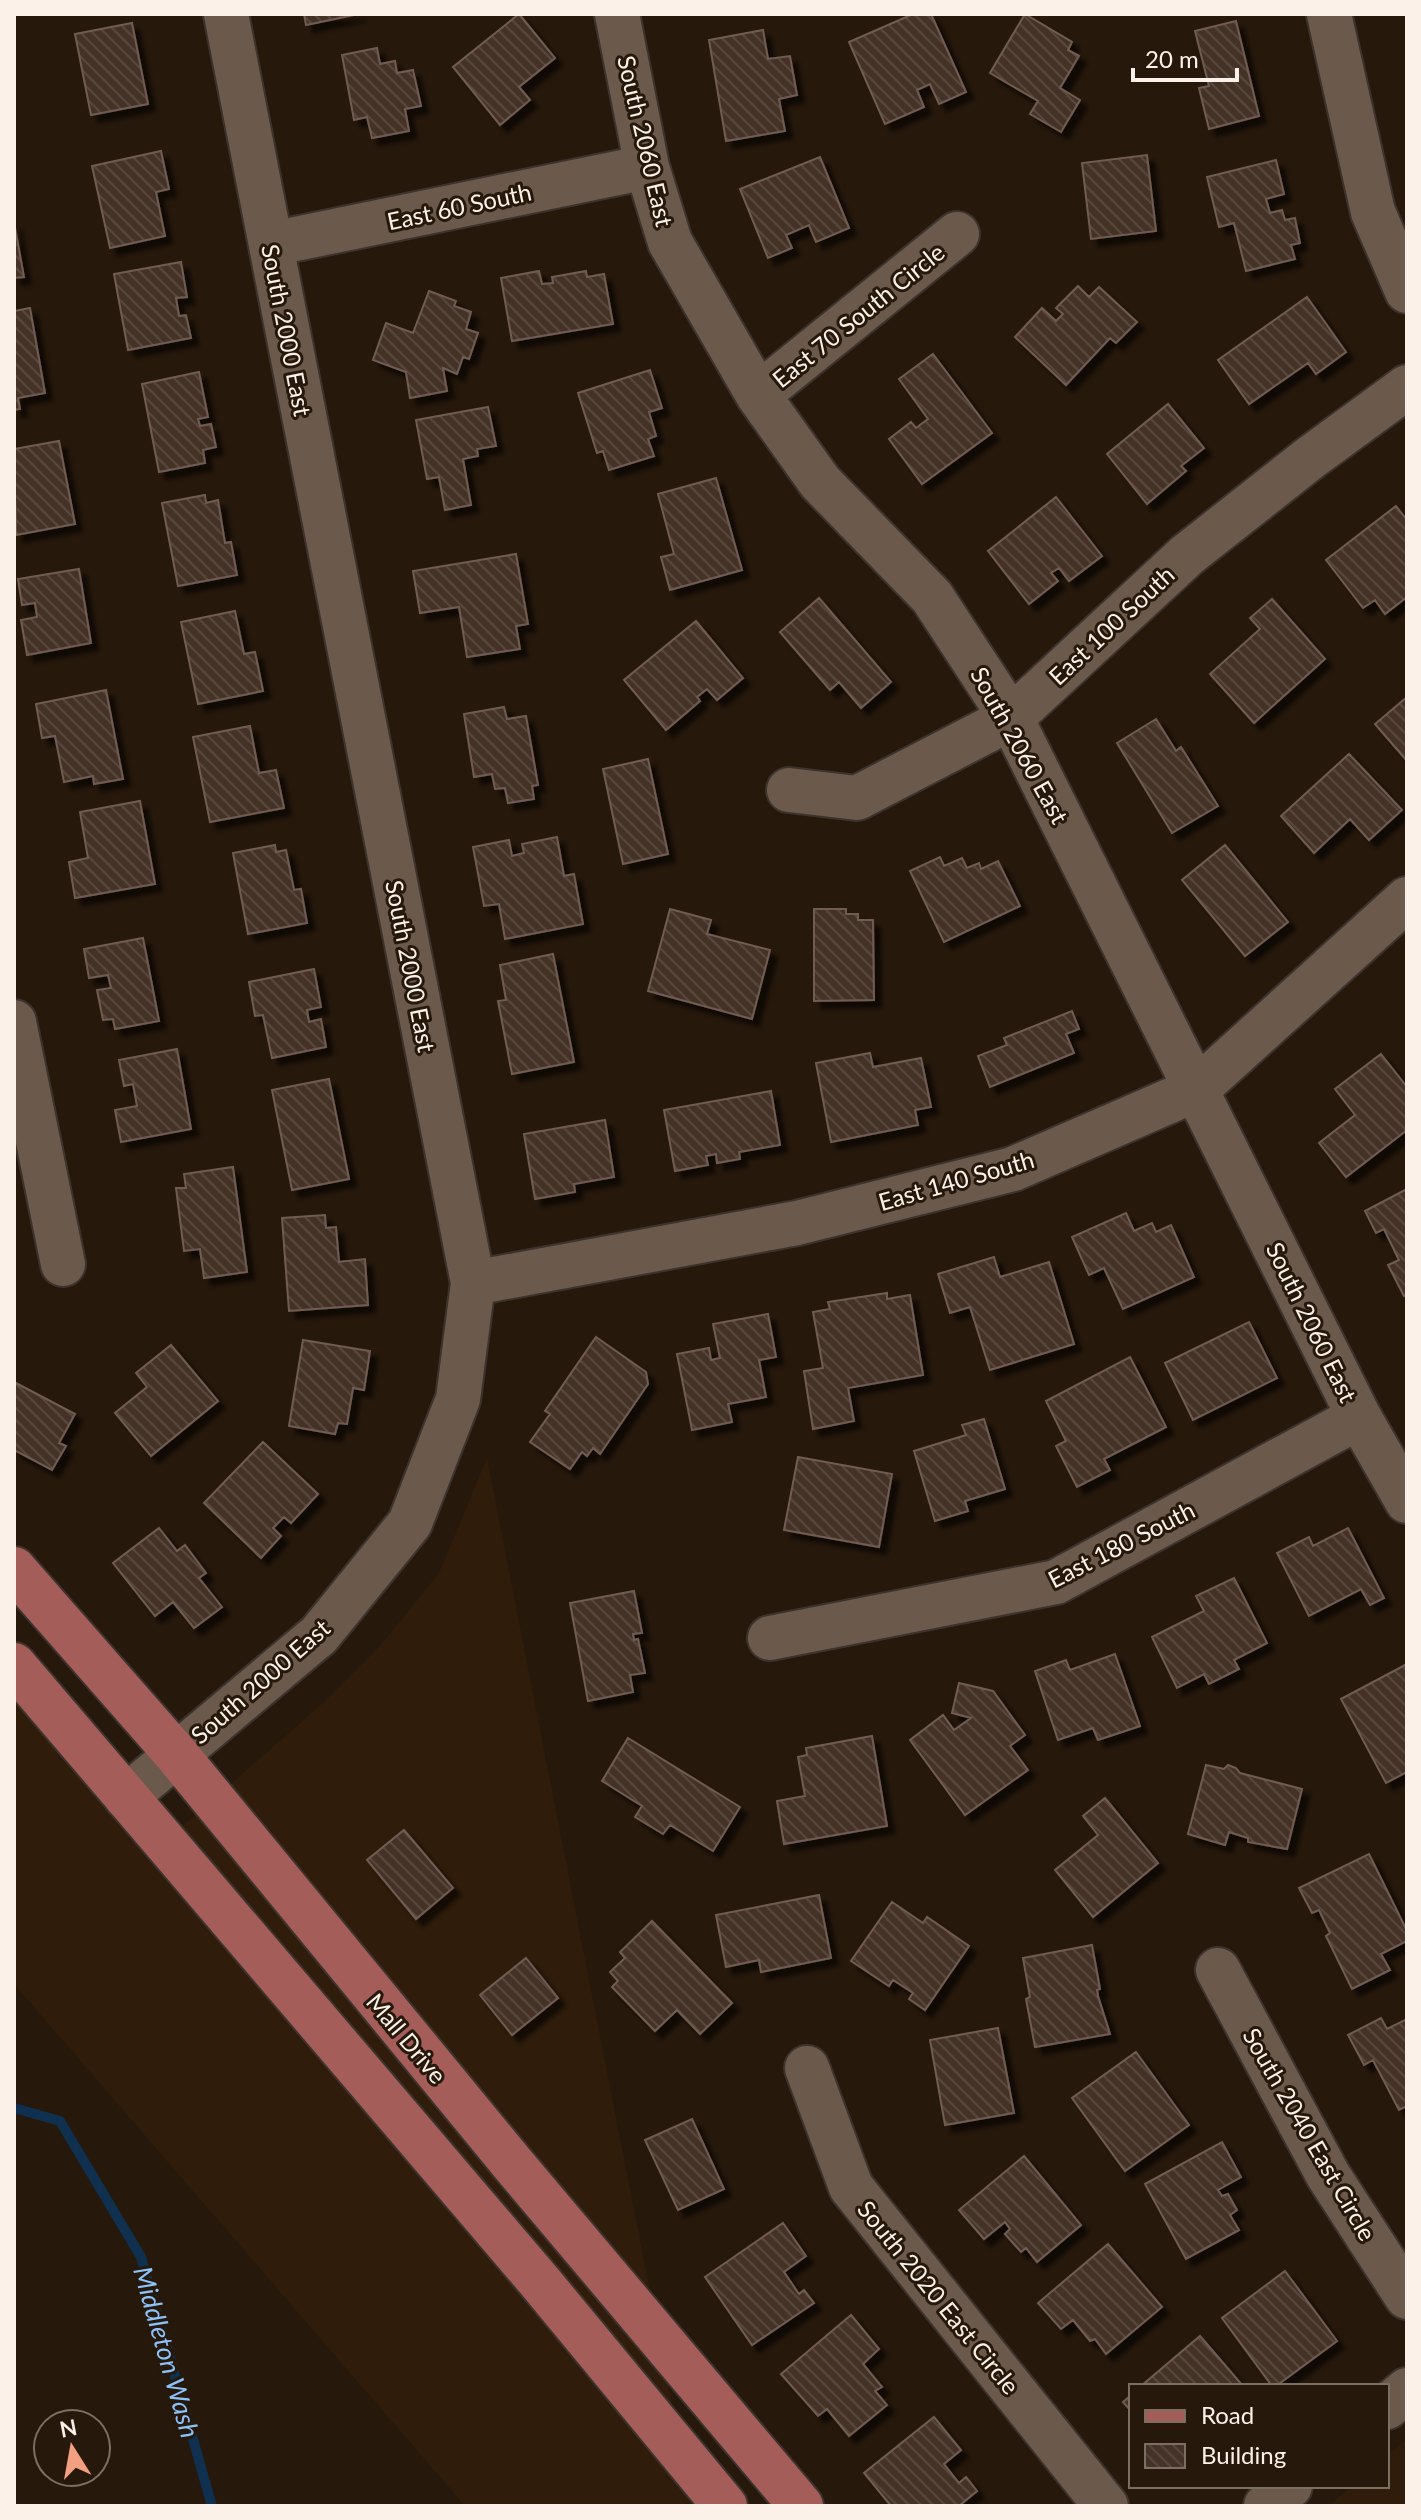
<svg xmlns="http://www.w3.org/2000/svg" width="1421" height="2520" font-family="Lato,sans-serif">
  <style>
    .built { fill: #2f1c0a }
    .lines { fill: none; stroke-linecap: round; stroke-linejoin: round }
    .stream { stroke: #0f314f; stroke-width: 10 }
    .building { fill: url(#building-back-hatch); stroke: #715c52; stroke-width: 2; filter: url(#shadow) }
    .minor-casing { stroke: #3d332e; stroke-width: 48 }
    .major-casing { stroke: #3d332e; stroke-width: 48 }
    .minor { stroke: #6b594b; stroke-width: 44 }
    .major { stroke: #a55d5a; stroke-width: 44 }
    .labels { text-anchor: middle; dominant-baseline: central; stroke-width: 6; stroke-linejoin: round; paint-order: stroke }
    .street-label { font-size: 24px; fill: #fbf1e8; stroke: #26180b }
    .water-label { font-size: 26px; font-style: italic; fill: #8cc3fa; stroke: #26180b }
  </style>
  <defs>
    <pattern id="building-back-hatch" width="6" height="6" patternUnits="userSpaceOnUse" patternTransform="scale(2)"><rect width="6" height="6" fill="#453228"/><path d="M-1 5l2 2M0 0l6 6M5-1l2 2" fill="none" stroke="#58463d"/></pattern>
    <filter id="shadow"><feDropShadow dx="7" dy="7" stdDeviation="2" flood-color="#0009"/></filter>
  </defs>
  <rect width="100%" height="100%" fill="#26180b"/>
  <path class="built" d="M487,1458L692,2506H465L14,1984V1698L151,1854L325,1701L379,1647L439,1573Z
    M1407,2439V2506H1328L1352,2486H1387V2456Z"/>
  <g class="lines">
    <path class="stream" d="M14,2108L60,2121L141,2257L212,2506"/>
  </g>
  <path class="building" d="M304,14H359L306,25Z
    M519,14L555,58L519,87L530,100L500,125L453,67Z
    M913,14H931L966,92L939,104L930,84L917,90L924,107L885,124L849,42Z
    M1025,14L1072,42L1068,50L1079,56L1060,88L1080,100L1061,132L1030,114L1038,101L990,73Z
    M1236,21L1259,116L1209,129L1199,88L1209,86L1195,31Z
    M132,23L148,104L91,115L75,34Z
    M763,30L768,59L790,56L797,95L779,99L785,131L726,141L709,40Z
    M377,48L380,64L395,61L397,73L413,70L421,106L405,109L409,131L372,138L367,117L354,120L342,55Z
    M161,151L169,189L156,192L165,236L110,248L92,166Z
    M1147,155L1156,231L1091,239L1082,163Z
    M820,157L849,228L816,242L809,225L786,235L792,248L768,258L740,189Z
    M1276,160L1284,194L1266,199L1270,213L1282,210L1285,220L1295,218L1300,243L1291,245L1295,259L1246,271L1234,223L1219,227L1207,177Z
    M14,222L24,277L14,278Z
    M181,262L187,297L176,298L179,316L186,315L191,338L128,350L114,274Z
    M539,271L542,284L553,283L552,277L586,271L587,277L604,274L613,324L512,341L501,278Z
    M1078,286L1089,297L1099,287L1137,322L1116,343L1110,338L1066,385L1015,337L1042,308L1056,321L1063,314L1056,308Z
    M429,291L456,301L454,306L471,312L466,329L478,333L469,359L463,357L457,374L443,368L447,391L410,398L406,372L373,360L386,323L413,333Z
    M1307,297L1346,352L1316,374L1308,363L1249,404L1218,360Z
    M30,308L45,393L18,398L20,409L14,410V311Z
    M933,354L992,433L922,484L889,439L911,422L916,428L928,419L899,379Z
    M650,370L662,408L649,412L656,436L648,439L654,456L609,470L603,451L597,453L578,393Z
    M199,372L208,417L198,419L200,426L211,424L216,447L203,450L205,463L159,472L142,384Z
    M1168,404L1204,448L1181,466L1186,471L1147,504L1107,454Z
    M488,407L496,446L477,449L478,456L463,459L471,505L445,510L439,477L427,479L416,420Z
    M59,441L75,524L16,535L14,449Z
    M716,478L742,570L670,590L661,557L674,554L658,494Z
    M205,495L206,503L218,500L225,543L231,542L237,575L178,586L162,503Z
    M1056,497L1102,556L1069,581L1059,568L1051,573L1058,581L1029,604L988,551Z
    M1396,506L1407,520V597L1385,614L1375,600L1363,608L1326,560Z
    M516,554L528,624L516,626L520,649L467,657L459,607L420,613L413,571Z
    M79,569L91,643L27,655L21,620L37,617L35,603L22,605L18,579Z
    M819,598L891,682L861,708L839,682L830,690L780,632Z
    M1272,599L1325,659L1254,723L1210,674L1260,629L1250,618Z
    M235,611L244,654L255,652L263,691L198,704L181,622Z
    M696,621L743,678L717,700L707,689L697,697L700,701L666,730L624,680Z
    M106,690L123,779L94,784L93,776L64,782L55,736L42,738L36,704Z
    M1407,697V761L1375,724Z
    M504,707L507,719L526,716L538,785L532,786L534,799L508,803L505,788L495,789L492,774L474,777L464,714Z
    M1156,719L1176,751L1181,747L1218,806L1172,833L1117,743Z
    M250,726L259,773L276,770L284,808L210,822L193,737Z
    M1349,754L1402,810L1369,840L1350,819L1314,853L1281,816Z
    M648,759L668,854L623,864L603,769Z
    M140,801L155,884L75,898L69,862L88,858L80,812Z
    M557,837L564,876L574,874L583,924L505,939L499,904L484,906L473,847L509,840L512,856L524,853L522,844Z
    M275,845L276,852L286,850L294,890L301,889L307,923L248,934L233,853Z
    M1225,845L1288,922L1245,956L1182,880Z
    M940,857L944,866L962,858L967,868L979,863L981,869L998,861L1020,906L944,942L910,871Z
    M670,909L711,920L707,934L770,950L752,1019L648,991Z
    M814,909H846V914H858V920H873L874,1000L814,1001Z
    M143,938L159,1021L115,1029L113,1019L103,1020L97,990L111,988L108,975L89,978L84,949Z
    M553,954L574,1062L512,1074L498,1001L506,1000L500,965Z
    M314,969L321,1007L307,1010L309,1022L321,1019L326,1047L272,1058L263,1015L255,1016L249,982Z
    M1072,1011L1079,1029L1066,1034L1074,1053L990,1087L978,1056L1007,1045L1004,1038Z
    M177,1049L191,1129L121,1142L115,1110L137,1106L133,1084L124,1086L119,1060Z
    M870,1053L873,1067L921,1058L931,1107L915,1110L918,1125L831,1142L816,1063Z
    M1381,1054L1407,1087V1130L1346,1177L1319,1143L1355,1115L1335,1089Z
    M329,1079L349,1179L292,1190L272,1090Z
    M771,1091L780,1145L739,1152L740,1159L717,1163L716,1154L706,1156L708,1165L675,1171L664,1110Z
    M605,1120L614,1177L574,1184L575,1192L535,1199L524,1134Z
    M233,1167L247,1272L204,1278L200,1249L184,1251L176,1188H186L184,1174Z
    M1407,1189V1294L1404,1296L1388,1265L1399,1260L1384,1229L1376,1233L1365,1211Z
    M1126,1213L1134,1231L1152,1223L1156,1232L1171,1225L1194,1277L1123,1309L1104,1268L1089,1275L1072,1237Z
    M325,1215L326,1228L336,1227L339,1262L365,1259L368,1305L289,1311L282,1218Z
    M994,1257L1000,1277L1049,1262L1074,1344L990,1370L970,1307L950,1313L938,1274Z
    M887,1293V1299L910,1295L923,1375L848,1388L854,1421L813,1429L804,1371L823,1368L813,1312L830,1309L828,1302Z
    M768,1314L776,1357L759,1360L766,1397L728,1404L732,1422L692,1430L677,1354L709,1348L711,1360L720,1358L713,1324Z
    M1249,1322L1277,1378L1193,1420L1165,1363Z
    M596,1337L646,1372L648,1384L600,1454L593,1448L587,1456L582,1452L570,1469L530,1442L550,1414L545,1411Z
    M303,1340L370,1351L364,1390L353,1388L347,1424L338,1423L335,1434L289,1426Z
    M171,1345L218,1401L151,1456L115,1413L147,1387L136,1373Z
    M1130,1357L1166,1427L1104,1459L1110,1470L1077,1487L1056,1446L1066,1441L1046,1401Z
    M14,1382L75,1414L59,1443L66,1446L52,1470L14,1450Z
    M984,1419L1005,1489L965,1501L968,1511L935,1521L914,1451L966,1435L962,1425Z
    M263,1442L318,1494L291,1523L284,1517L273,1528L281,1536L261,1558L204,1503Z
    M798,1457L892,1474L879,1547L784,1530Z
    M159,1528L177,1551L185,1545L206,1573L199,1578L222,1607L194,1628L173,1602L155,1616L113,1563Z
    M1348,1528L1384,1598L1370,1605L1361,1589L1309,1616L1277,1553L1309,1537L1313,1546Z
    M1234,1578L1267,1643L1234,1660L1239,1669L1209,1684L1204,1674L1177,1688L1152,1637L1204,1611L1196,1596Z
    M634,1591L642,1633L633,1634L634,1640L638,1639L645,1673L630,1675L633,1692L588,1701L570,1603Z
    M1115,1654L1140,1726L1098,1740L1093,1728L1058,1740L1035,1671L1066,1660L1070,1670Z
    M1407,1664V1772L1386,1783L1341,1699Z
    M959,1683L993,1691L1025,1735L1010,1746L1028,1770L965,1815L910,1740L943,1715L954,1730L971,1718L952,1713Z
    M872,1736L887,1826L784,1844L777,1801L805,1796L798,1757L807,1755L806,1748Z
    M628,1738L740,1807L713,1851L670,1825L663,1834L635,1817L642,1806L602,1781Z
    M1206,1765L1224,1769L1228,1765L1236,1768L1240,1773L1302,1789L1287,1849L1248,1842V1838L1229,1832L1225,1845L1188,1834Z
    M1105,1798L1158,1863L1093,1917L1055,1870L1098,1835L1083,1816Z
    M404,1830L453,1888L416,1919L367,1860Z
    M1369,1854L1407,1931V1941L1381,1954L1390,1970L1352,1989L1326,1936L1330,1933L1319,1910L1312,1913L1299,1888Z
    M819,1895L831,1958L761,1972L759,1960L726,1967L716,1915Z
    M892,1902L923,1923L927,1917L969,1946L925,2010L909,1999L913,1993L893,1980L889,1986L851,1961Z
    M652,1921L732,2003L700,2034L677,2010L655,2031L612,1987L618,1981L610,1972L625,1958L620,1952Z
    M1092,1945L1100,1989L1097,1990L1098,1996L1110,2034L1035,2047L1026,1999L1030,1997L1023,1958Z
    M526,1958L558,1998L512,2035L480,1995Z
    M1381,2018L1387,2029L1407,2019V2106L1399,2110L1373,2060L1364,2065L1348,2035Z
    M998,2028L1014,2113L945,2125L930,2040Z
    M1136,2052L1189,2125L1125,2171L1072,2098Z
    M692,2119L724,2189L678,2210L645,2140Z
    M1222,2142L1241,2177L1218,2190L1222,2196L1228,2194L1237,2210L1230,2215L1239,2230L1186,2259L1145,2184Z
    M1024,2156L1081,2225L1037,2262L1026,2248L1021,2252L1005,2234L1010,2229L1005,2222L984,2239L959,2210Z
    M783,2223L806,2256L784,2272L799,2294L804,2290L814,2303L752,2345L705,2277Z
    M1108,2244L1162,2307L1106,2354L1095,2339L1090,2341L1073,2320L1061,2329L1038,2303Z
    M1285,2271L1337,2341L1276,2386H1272L1222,2318Z
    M851,2315L879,2349L863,2364L882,2387L875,2391L887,2405L849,2436L827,2409L818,2416L781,2374Z
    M1200,2336L1243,2386H1141Z
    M1131,2395V2411L1123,2402Z
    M934,2417L961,2450L944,2464L959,2483L966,2477L977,2491L959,2506H891L864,2473Z"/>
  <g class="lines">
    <defs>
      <path id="minor" d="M617,14L647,167L670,242L758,395L820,482L932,597L1011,718L1359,1417L1407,1501
        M1329,14L1373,212L1407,291
        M271,244L647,167
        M758,395L957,234
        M789,790L857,798L1011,718L1187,555L1310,458L1407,387
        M14,1022L63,1264
        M473,1283L797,1223L1013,1169L1197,1089L1407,899
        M770,1638L1056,1582L1359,1417
        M126,1797L319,1635L410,1523L458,1399L473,1283L226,14
        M1218,1970L1328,2175L1407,2297
        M807,2068L851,2187L1106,2506
        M1387,2407L1407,2390
        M1266,2506L1290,2486"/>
      <path id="major" d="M14,1569L176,1754L512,2163L801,2506
        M14,1665L540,2282L725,2506"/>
    </defs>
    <use href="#minor" class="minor-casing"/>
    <use href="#major" class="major-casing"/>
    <use href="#minor" class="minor"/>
    <use href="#major" class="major"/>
  </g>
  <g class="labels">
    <g class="street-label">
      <text transform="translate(646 141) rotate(77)">South 2060 East</text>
      <text transform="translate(459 206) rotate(-12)">East 60 South</text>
      <text transform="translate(858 315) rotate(-39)">East 70 South Circle</text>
      <text transform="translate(287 330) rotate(79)">South 2000 East</text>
      <text transform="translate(1111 625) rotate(-43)">East 100 South</text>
      <text transform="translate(1020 745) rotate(61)">South 2060 East</text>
      <text transform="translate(411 966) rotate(79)">South 2000 East</text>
      <text transform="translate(956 1180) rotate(-16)">East 140 South</text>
      <text transform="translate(1312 1322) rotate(64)">South 2060 East</text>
      <text transform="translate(1121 1544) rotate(-27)">East 180 South</text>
      <text transform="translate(260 1681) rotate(-41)">South 2000 East</text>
      <text transform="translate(407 2038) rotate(50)">Mall Drive</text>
      <text transform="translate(1310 2134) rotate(60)">South 2040 East Circle</text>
      <text transform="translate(939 2297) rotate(51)">South 2020 East Circle</text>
    </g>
    <g class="water-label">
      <text transform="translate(167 2352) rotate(74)">Middleton Wash</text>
    </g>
  </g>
  <rect width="1421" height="2520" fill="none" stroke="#fbf1e8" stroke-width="32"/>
  <rect x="1129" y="2384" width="260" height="104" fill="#26180b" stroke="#7b6f63" stroke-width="2"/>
  <rect x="1145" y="2410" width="40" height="12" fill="#a55d5a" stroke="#7b6f63" stroke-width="2"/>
  <text x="1201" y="2424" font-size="24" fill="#fbf1e8">Road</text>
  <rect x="1145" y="2444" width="40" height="24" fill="url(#building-back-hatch)" stroke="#7b6f63" stroke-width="2"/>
  <text x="1201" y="2464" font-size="24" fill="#fbf1e8">Building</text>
  <g transform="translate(72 2448) rotate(349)"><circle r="38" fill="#26180b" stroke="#7b6f63" stroke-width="2"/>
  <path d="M0-6L14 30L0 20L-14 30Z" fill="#f2a081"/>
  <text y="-12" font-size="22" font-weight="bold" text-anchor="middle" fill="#fbf1e8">N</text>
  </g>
  <path d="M1133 68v12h104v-12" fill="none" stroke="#fbf1e8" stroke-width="4"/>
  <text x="1145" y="68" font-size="24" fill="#fbf1e8" stroke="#26180b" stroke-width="6" paint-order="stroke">20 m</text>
</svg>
